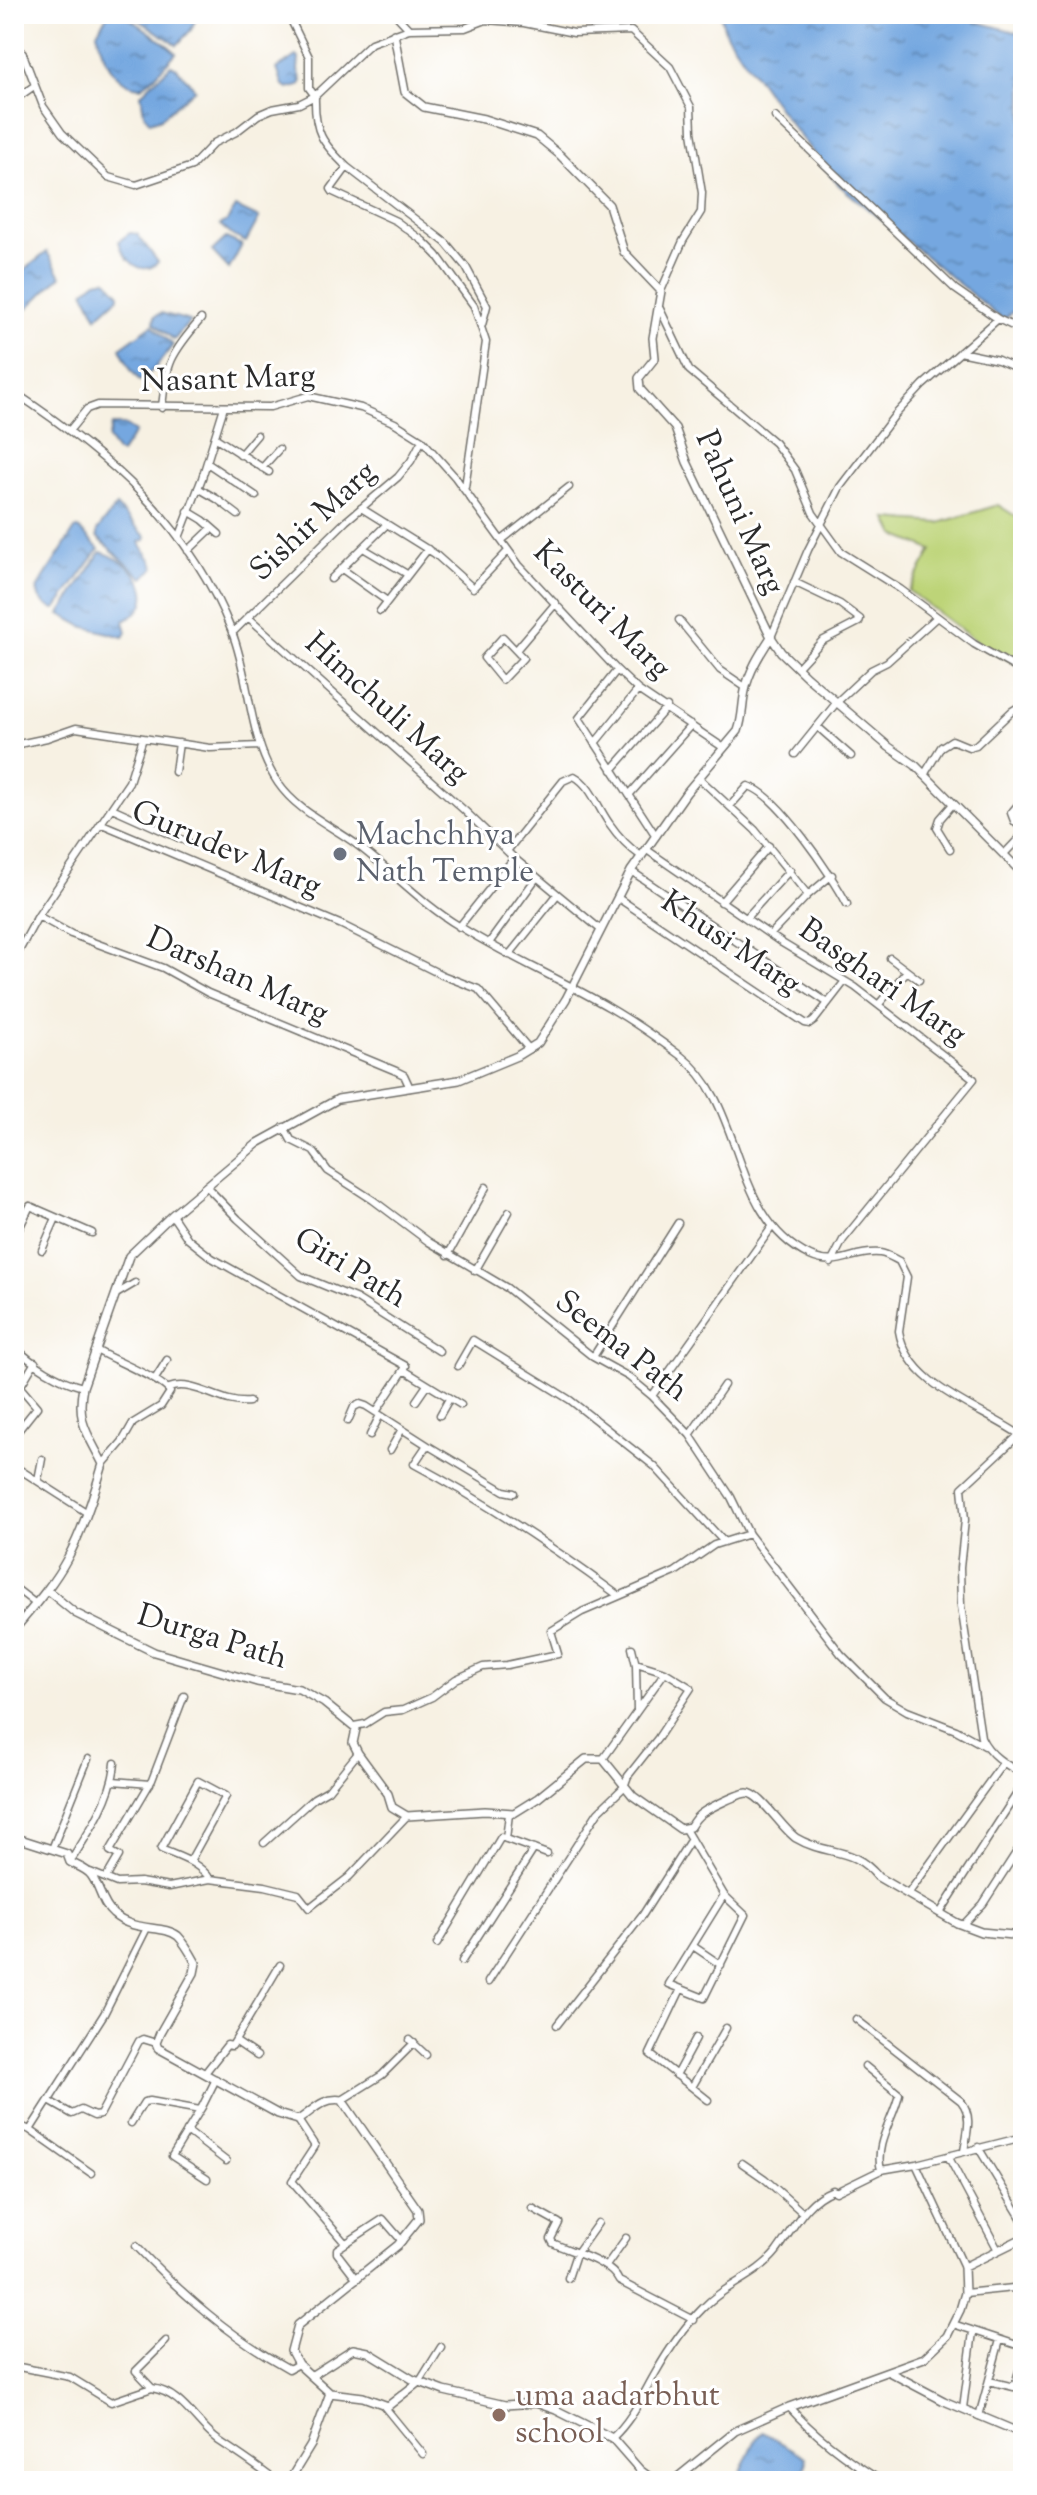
<svg xmlns="http://www.w3.org/2000/svg" width="1037" height="2495" font-family="'Sorts Mill Goudy',serif">
  <style>
    .green { fill: #bdd478; stroke: #748052; stroke-width: 2 }
    .water { fill: url(#water-ripples); stroke: #506986; stroke-width: 2 }
    .lines { fill: none; stroke-linecap: round; stroke-linejoin: round }
    .minor-casing { stroke: #72706b; stroke-width: 9 }
    .tertiary-casing { stroke: #72706b; stroke-width: 10 }
    .minor { stroke: #fff; stroke-width: 6 }
    .tertiary { stroke: #fff; stroke-width: 7 }
    .worship-dot { fill: #6b7280; stroke: #fff; stroke-width: 3 }
    .education-dot { fill: #8d6e63; stroke: #fff; stroke-width: 3 }
    .labels { text-anchor: middle; dominant-baseline: central; stroke-width: 6; stroke-linejoin: round; paint-order: stroke }
    .street-label { font-size: 32px; fill: #2b2b2b; stroke: #fff }
    .worship-label { font-size: 32px; fill: #5b616d; stroke: #fff; text-anchor: start }
    .education-label { font-size: 32px; fill: #785e54; stroke: #fff; text-anchor: start }
  </style>
  <defs>
    <pattern id="water-ripples" width="26" height="14" patternUnits="userSpaceOnUse" patternTransform="scale(2)"><rect width="26" height="14" fill="#74a7e0"/><path d="M2 4q2-2 4 0t4 0M15 11q2-2 4 0t4 0" fill="none" stroke="#5f88b6"/></pattern>
  </defs>
  <rect width="100%" height="100%" fill="#fff"/>
  <filter id="ink" filterUnits="userSpaceOnUse"><feTurbulence type="fractalNoise" baseFrequency=".0125" numOctaves="2"/><feDisplacementMap in="SourceGraphic" scale="16" xChannelSelector="R" yChannelSelector="G"/><feConvolveMatrix kernelMatrix="1 2 1 2 8 2 1 2 1" color-interpolation-filters="sRGB"/></filter>
  <filter id="wash" filterUnits="userSpaceOnUse"><feTurbulence type="fractalNoise" baseFrequency=".006" numOctaves="4" result="noise"/><feDisplacementMap in="SourceGraphic" scale="32" xChannelSelector="R" yChannelSelector="G"/><feGaussianBlur stdDeviation="1.8" result="paint"/><feColorMatrix in="noise" values="0 0 0 0 0 0 0 0 0 0 0 0 0 0 0 0 0 1.4 0 .05"/><feComposite in="paint" operator="in"/></filter>
  <g filter="url(#wash)">
    <rect width="100%" height="100%" fill="#f7f1e3"/>
    <path class="green" d="M998,505L1023,521V667L988,650L909,591L932,550L895,535L887,519L939,523Z"/>
    <path class="water" d="M108,14C111,14 119,14 122,15C131,18 169,45 176,53L151,80L141,87C114,86 101,54 97,32Z
      M130,14H198L191,30L177,45Z
      M720,14H948L1023,34V303L1003,320L839,185L790,124L726,34Z
      M296,56L299,58L298,70L302,81L299,86L288,89L283,85L277,69Z
      M171,65L177,68L195,89L161,118L150,122L144,114L141,94Z
      M236,207L259,218L246,242L233,236L220,225L227,221Z
      M130,233L137,234L158,262C142,279 122,258 119,241Z
      M226,238L242,245L229,269L212,251Z
      M47,252L61,276L19,316L14,311V278Z
      M106,279L119,293V297L97,317L84,291L97,281Z
      M161,313L190,321L174,340L154,323L155,316Z
      M152,325L173,345L155,368L140,381L131,370L120,348Z
      M112,425H124L135,432L121,453H118L108,439Z
      M116,506L146,537L145,540L140,542C143,552 153,557 154,568L143,578L97,537V531Z
      M78,528L99,549L56,609C47,608 35,597 38,587L75,529Z
      M101,552C123,558 156,584 140,609C136,614 129,616 124,621L127,632L124,637L82,626L60,614Z
      M763,2432L805,2457L806,2464L799,2481L737,2480L756,2439Z"/>
  </g>
  <g filter="url(#ink)">
    <g class="lines">
      <defs>
        <path id="minor" d="M288,14L309,57V88L315,96
          M395,14L409,29
          M524,23L533,14
          M14,42L23,54L43,106L62,133L108,177L136,185L192,166L214,143L236,132L258,115L272,109L299,104L315,96L371,43L409,29L465,28L486,20L524,23L574,33L631,31L670,67L691,107L692,132L702,193L701,212L683,241L661,291
          M315,96C314,132 322,143 347,167L331,189L333,192L396,221L423,241L437,255L474,306L486,342L465,487
          M14,100L34,86
          M775,117L955,289L998,319L1023,331
          M347,167L446,243L466,267L487,306L482,325
          M660,309L689,370L775,443L795,470L813,513L841,552L900,589L974,644L1023,672
          M960,352L998,360L1023,371
          M14,392C109,455 189,523 232,632C251,681 248,739 278,783C297,811 330,825 356,844C391,870 422,904 459,926C508,957 561,979 610,1008C634,1022 658,1039 681,1056C746,1105 729,1217 810,1256C838,1269 853,1250 880,1253C887,1254 893,1258 899,1261L907,1277L899,1331C908,1387 983,1408 1023,1437
          M162,408C166,363 171,354 201,319
          M69,431L87,409L98,405L270,407L308,396L361,408L395,423L422,440L455,477L519,565L617,670L638,690L724,748
          M216,438L269,472
          M240,455L257,435
          M207,463L256,496
          M262,468L279,449
          M198,488L217,499L238,515
          M361,508L435,554L473,588L508,551
          M188,511L203,520L219,534
          M179,538L202,478L224,407
          M502,540L569,487
          M363,548L407,574
          M188,551L212,528
          M342,569L387,601
          M331,579L386,525
          M794,582L840,604L860,619L859,622L822,641L798,667
          M380,611L428,549
          M248,617L465,811L514,858L601,930
          M679,620L720,670L745,687
          M232,633L346,521L398,477L411,461L422,440
          M503,637L523,658L502,680L484,658Z
          M771,637L808,550L840,487L895,415L923,385L998,319
          M517,649L556,603
          M617,670L579,718L656,836
          M818,727L851,756
          M595,743L638,690
          M14,745L47,738L76,728L210,748L260,746
          M795,754L837,702L871,670L887,662L937,617
          M612,770L667,707
          M175,772L179,743
          M924,775L941,747L952,740L969,747L976,745L1012,711L1023,704
          M699,778L755,830L808,895L771,934
          M629,795L691,725
          M1023,799L1011,813L1014,821L1023,830
          M731,805L748,786C777,793 833,877 847,904
          M112,808L192,844
          M102,824L342,925L442,975L478,989L529,1049
          M950,849L937,828L940,819L953,804
          M508,850L563,781L574,776C591,785 598,808 609,823C618,836 628,847 641,856
          M647,850L782,943L855,987L974,1079L843,1240L831,1263
          M1005,853L1023,834
          M631,871L828,1003
          M808,895L832,875
          M618,898L805,1023L810,1024L814,1021L845,981
          M721,902L769,846
          M38,916L71,934L163,968L208,993L396,1071L404,1075L410,1088
          M746,918L790,870
          M459,927L514,858
          M489,943L537,877
          M509,955L557,895
          M890,958L919,980
          M14,960L38,916L129,782L143,738
          M879,1004L907,971
          M284,1127L291,1140L313,1151L328,1171L373,1200L429,1242L507,1288L593,1357L629,1377L652,1396L690,1435L731,1497L749,1534L841,1654L885,1698L907,1711L956,1730L985,1746
          M207,1187L238,1219L301,1276L357,1299L439,1351
          M172,1215L188,1239L212,1258L406,1366L404,1370
          M14,1239L30,1206L92,1233
          M42,1250L56,1218
          M448,1255L486,1187
          M475,1271L509,1212
          M118,1293L135,1283
          M14,1346C32,1364 59,1381 83,1387
          M98,1351C113,1360 164,1380 170,1392L161,1406L133,1423L122,1442L103,1464
          M593,1357L678,1223
          M458,1366L473,1340L570,1400L654,1466L724,1542
          M155,1379L167,1360
          M169,1388C195,1379 221,1405 249,1402
          M652,1396L772,1227
          M416,1401L427,1385
          M376,1412L404,1370L461,1405
          M440,1415L449,1399
          M348,1421L354,1407L360,1404L366,1406L427,1445L414,1464C487,1503 553,1547 619,1596
          M1020,1434L962,1488L965,1520L960,1568L961,1606L981,1737C989,1755 1006,1765 1023,1774
          M370,1435L380,1415
          M690,1435L724,1385
          M14,1436L37,1407L20,1387L35,1362
          M427,1445L504,1491L514,1493
          M390,1450L402,1429
          M14,1466L86,1512
          M38,1480L42,1459
          M14,1587L36,1604
          M632,1648L636,1665L637,1711
          M636,1663L665,1672
          M354,1726L365,1724L384,1712L403,1710L432,1697L456,1679L483,1667L507,1665L558,1654L551,1631L582,1612L675,1572L714,1545L749,1534
          M113,1781L150,1784
          M685,1829L724,1895L745,1915L704,1998L669,1984L724,1895
          M506,1839L509,1814
          M264,1843L314,1798L328,1790L358,1753
          M52,1849L88,1759
          M190,1861L226,1796L198,1781L161,1849C179,1857 199,1862 210,1879
          M70,1862C89,1832 112,1799 115,1763
          M90,1872L117,1883L140,1882L169,1887L210,1879L265,1886L298,1894L309,1908L349,1877L407,1816
          M106,1878L119,1856L110,1851L152,1780L184,1696
          M908,1894L1003,1763
          M940,1913L1023,1784
          M963,1925L983,1904L1023,1842
          M437,1944L501,1837L547,1854
          M693,1946L721,1965
          M462,1961L534,1849
          M488,1982L598,1812L624,1787L628,1776L658,1738L691,1688L665,1672L603,1759
          M681,1989L650,2054L708,2100
          M856,2019L961,2101C973,2116 967,2133 964,2151
          M557,2025L642,1916L691,1839
          M410,2040L426,2055
          M235,2041L257,2056
          M865,2066L899,2094C894,2119 874,2143 881,2170
          M205,2073L227,2045L232,2046L280,1965
          M676,2075L696,2038
          M692,2087L726,2028
          M342,2100L382,2075L414,2043
          M49,2101L72,2114L81,2110L94,2116L100,2115L139,2041L143,2039L156,2043
          M298,2120L315,2146L292,2181L345,2243
          M14,2123L30,2130L91,2173
          M131,2123L144,2102L150,2101L200,2110
          M30,2130L104,2014L146,1930
          M187,2131L226,2161
          M978,2147L1023,2221
          M948,2156L998,2250
          M742,2163L765,2179L803,2213
          M916,2164L964,2267
          M207,2179L172,2156L202,2107L216,2079
          M532,2208L559,2223L551,2239L553,2243C573,2253 610,2261 619,2281L694,2320
          M136,2246C181,2293 230,2337 289,2369L298,2364
          M606,2266L626,2238
          M568,2278L576,2254L598,2223
          M357,2279L337,2253V2249L383,2219L402,2241
          M965,2293L1023,2287
          M953,2324L1023,2347
          M14,2366L70,2377L111,2402L152,2388C183,2393 196,2425 219,2441C239,2454 258,2467 276,2481
          M420,2381L441,2347
          M989,2381L1014,2387L1023,2358
          M152,2388L136,2371L166,2341
          M383,2405L423,2454
          M789,2407C817,2438 847,2460 882,2481
          M963,2408L973,2332
          M979,2416L1000,2340
          M612,2438C632,2420 642,2396 656,2372C668,2351 685,2326 703,2308C724,2285 756,2277 776,2252C793,2230 804,2201 833,2190L836,2192L881,2170L916,2164L1023,2137"/>
        <path id="tertiary" d="M394,34L405,92L424,107L484,119L537,136L560,155L609,205L624,252L661,291L653,338L655,358L639,378L640,389L675,428L687,462L771,637L781,652L807,677L889,747L915,765L1023,874
          M47,1590L75,1613L154,1652L257,1682L299,1689L324,1703L356,1729L353,1743L358,1753L388,1794L392,1807L407,1816L485,1811L514,1813L538,1798L586,1759H603L633,1796L680,1829L690,1827C693,1822 697,1816 702,1813C709,1808 740,1793 747,1793C761,1793 782,1829 796,1838C828,1857 852,1845 878,1877L957,1923L981,1932L1023,1936
          M14,1630C33,1607 53,1585 67,1559C83,1530 94,1495 103,1464C88,1434 76,1422 83,1387L129,1256L172,1215L258,1143L338,1099L459,1080L517,1056L538,1043L566,999L631,871L686,793L738,731C743,717 742,705 745,691C749,671 760,654 771,637
          M14,1837L67,1854L70,1862C77,1866 87,1869 91,1875C100,1887 102,1905 113,1914C134,1933 163,1924 178,1936C185,1943 191,1954 196,1963L194,1973L160,2033L156,2043L158,2048L278,2114L298,2120C313,2111 322,2097 342,2100L418,2210L419,2219L398,2245L298,2325L291,2351L298,2364L330,2393L363,2397L388,2406L420,2381
          M889,2372L944,2401L1023,2434
          M311,2376L353,2349L368,2352L412,2379L444,2391L505,2405L536,2403L556,2410L612,2438L640,2470L655,2481
          M289,2481L311,2445L330,2393
          M673,2481L735,2431L789,2407L924,2358L947,2336L960,2310L965,2293L964,2267L1023,2238"/>
      </defs>
      <use href="#minor" class="minor-casing"/>
      <use href="#tertiary" class="tertiary-casing"/>
      <use href="#minor" class="minor"/>
      <use href="#tertiary" class="tertiary"/>
    </g>
  </g>
  <circle class="worship-dot" cx="340" cy="854" r="8"/>
  <circle class="education-dot" cx="499" cy="2415" r="8"/>
  <g class="labels">
    <g class="street-label">
      <text transform="translate(228 380) rotate(-2)">Nasant Marg</text>
      <text transform="translate(739 513) rotate(66)">Pahuni Marg</text>
      <text transform="translate(314 522) rotate(-43)">Sishir Marg</text>
      <text transform="translate(601 611) rotate(45)">Kasturi Marg</text>
      <text transform="translate(386 709) rotate(42)">Himchuli Marg</text>
      <text transform="translate(226 850) rotate(23)">Gurudev Marg</text>
      <text transform="translate(730 944) rotate(34)">Khusi Marg</text>
      <text transform="translate(237 977) rotate(24)">Darshan Marg</text>
      <text transform="translate(882 983) rotate(35)">Basghari Marg</text>
      <text transform="translate(350 1269) rotate(31)">Giri Path</text>
      <text transform="translate(621 1347) rotate(38)">Seema Path</text>
      <text transform="translate(212 1638) rotate(17)">Durga Path</text>
    </g>
    <g class="worship-label">
      <text x="356" y="836">Machchhya<tspan x="356" dy="37">Nath Temple</tspan></text>
    </g>
    <g class="education-label">
      <text x="515" y="2397">uma aadarbhut<tspan x="515" dy="37">school</tspan></text>
    </g>
  </g>
  <rect width="1037" height="2495" fill="none" stroke="#fff" stroke-width="48"/>
</svg>
